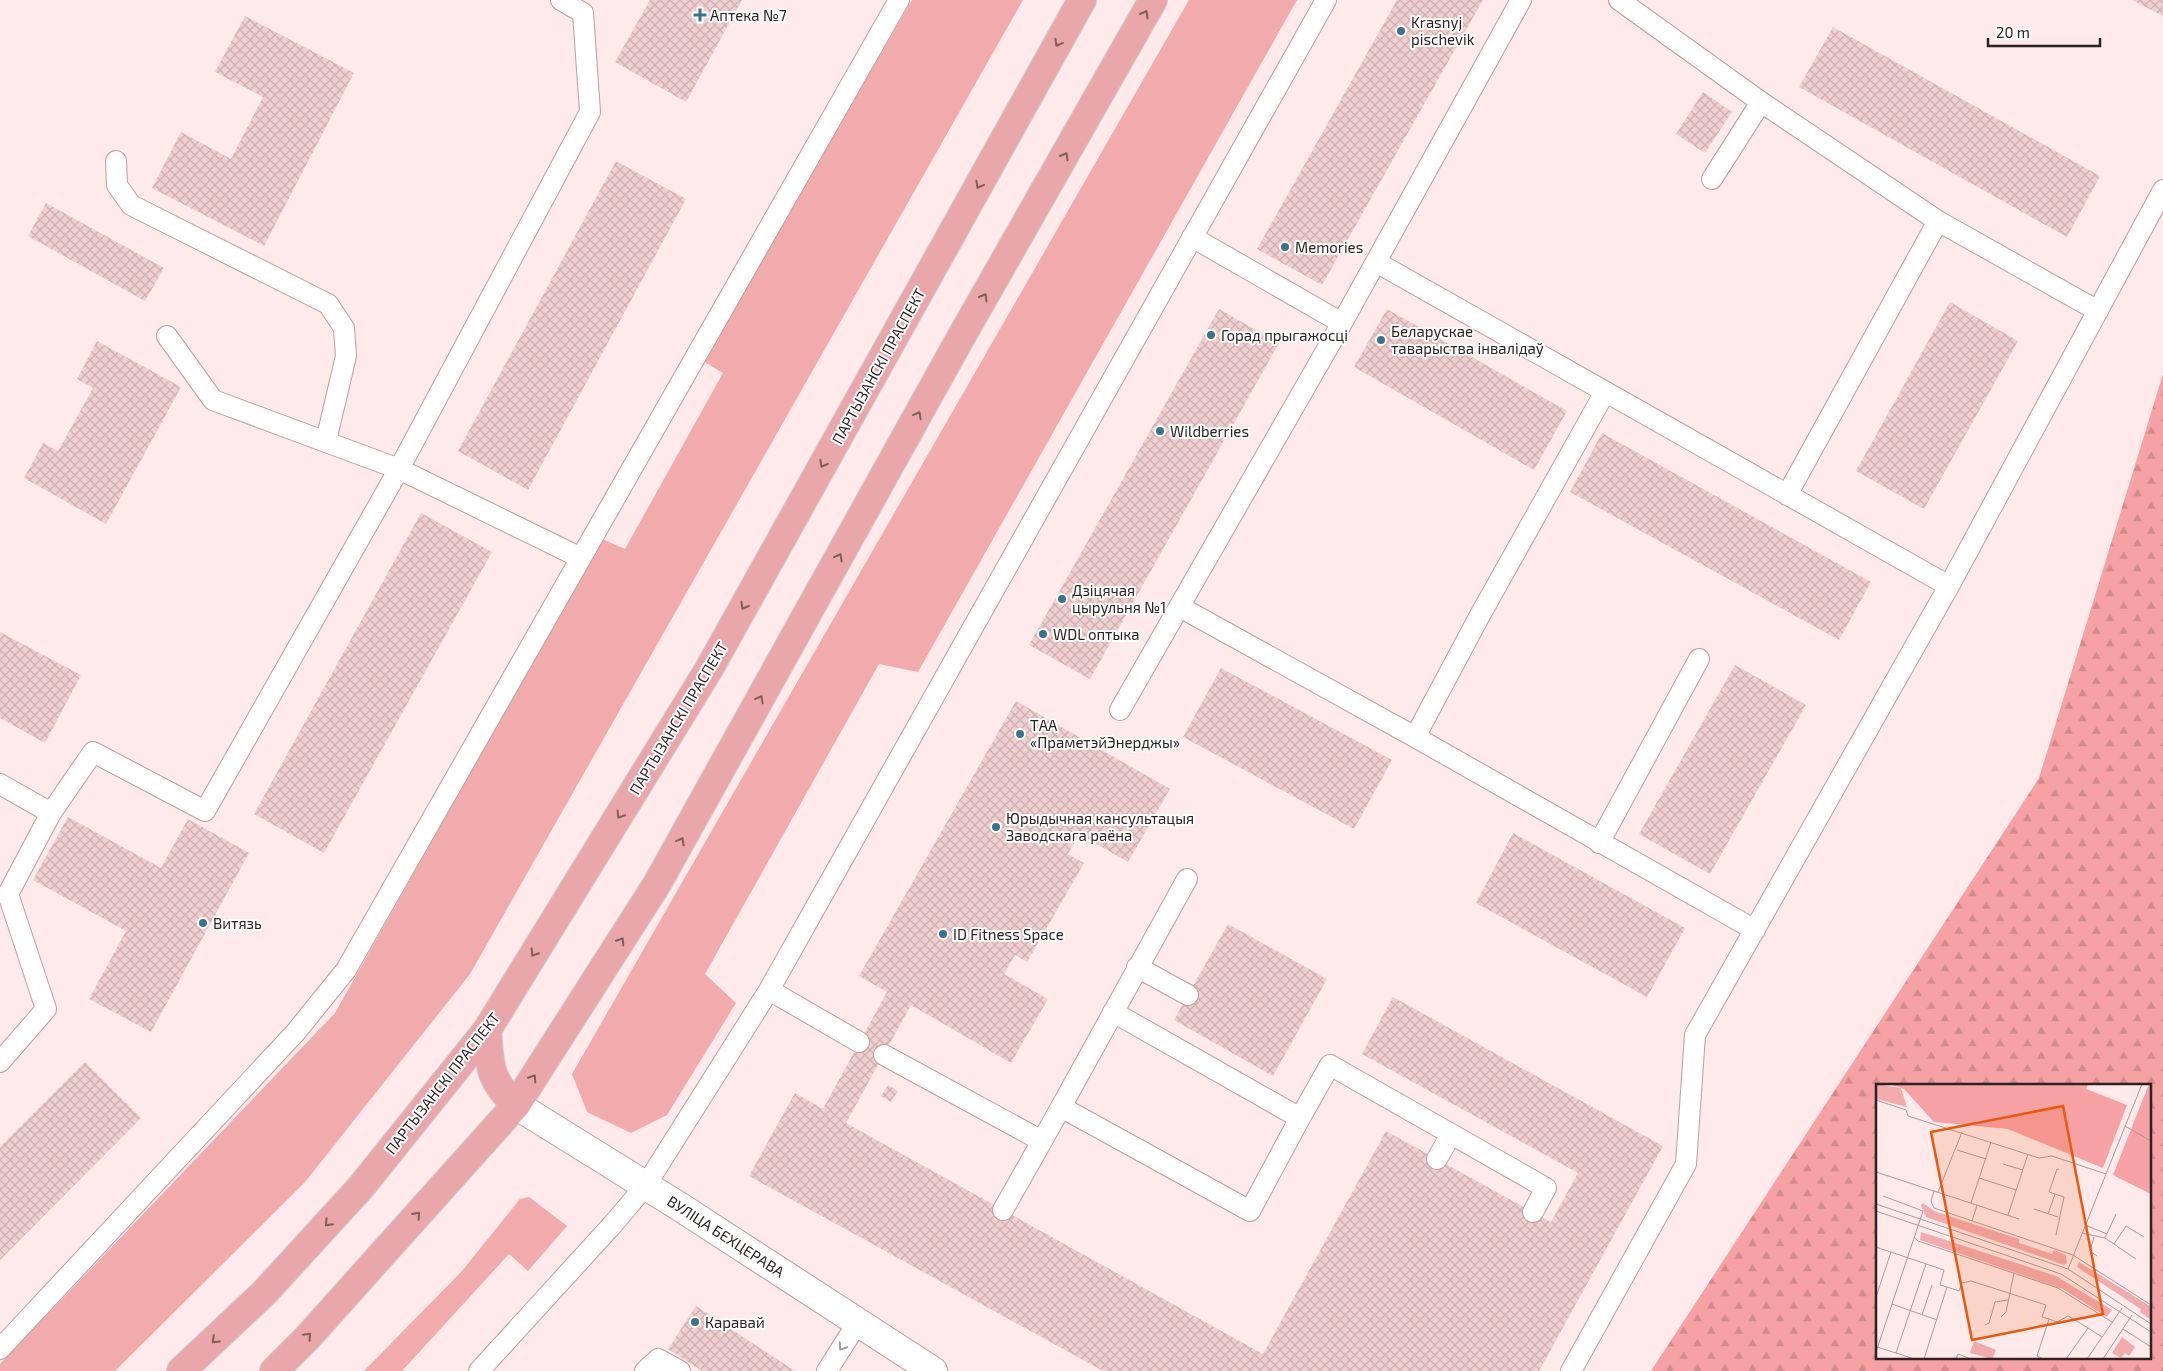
<svg xmlns="http://www.w3.org/2000/svg" width="2163" height="1371" font-family="'Exo 2',sans-serif">
  <style>
    .grass { fill: #f1abad }
    .forest { fill: url(#forest-firs); fill-rule: evenodd }
    .building { fill: url(#building-cross-hatch) }
    .lines { fill: none; stroke-linecap: round; stroke-linejoin: round }
    .lane-casing { stroke: #bc9e9e; stroke-width: 22 }
    .street-casing { stroke: #bc9e9e; stroke-width: 30 }
    .primary-casing { stroke: #d1cece; stroke-width: 30 }
    .lane { stroke: #fff; stroke-width: 20 }
    .street { stroke: #fff; stroke-width: 28 }
    .primary { stroke: #e9a6ab; stroke-width: 28 }
    .oneway { stroke: #825d60 }
    .oneway2 { stroke: #a09c9c }
    .poi-dot { fill: #38738b; stroke: #fff; stroke-width: 2 }
    .labels { text-anchor: middle; dominant-baseline: central; stroke-width: 4; stroke-linejoin: round; paint-order: stroke }
    .poi-label { font-size: 15px; fill: #2d2222; stroke: #fff; text-anchor: start }
    .street-label { font-size: 15px; fill: #2d2222; stroke: #fff }
    .inset-road { fill: none; stroke: #aa9a9a; stroke-width: 1 }
    .view { fill: #e8590c; fill-opacity: 0.15; stroke: #e8590c; stroke-width: 2.5 }
    .inset-edge { fill: none; stroke: #2d2222; stroke-width: 2.5 }
  </style>
  <defs>
    <pattern id="forest-firs" width="22" height="20" patternUnits="userSpaceOnUse" patternTransform="scale(1.25)"><rect width="22" height="20" fill="#f6a1a4"/><path d="M5 1l3.5 6h-7zM16 11l3.5 6h-7z" fill="#d38a8d"/></pattern>
    <pattern id="building-cross-hatch" width="8" height="8" patternUnits="userSpaceOnUse" patternTransform="scale(1.25)"><rect width="8" height="8" fill="#efcfd0"/><path d="M0 0l8 8M0 8l8-8" fill="none" stroke="#cdb1b2"/></pattern>
  </defs>
  <rect width="100%" height="100%" fill="#feeaea"/>
  <path class="grass" d="M912,0H1023L470,974L305,1182L115,1371H0V1364L335,1013L602,539L625,549L723,373L703,361Z
    M1189,0H1297L918,672L879,664L705,974L736,1003L667,1115L631,1133L587,1112L572,1074Z
    M529,1197L567,1226L528,1271L509,1254L402,1371H364L462,1271L520,1199Z"/>
  <path class="forest" d="M2163,374V1371H1651L2039,778ZM1877,1085H2149V1357H1877Z"/>
  <path class="building" d="M650,0H742L686,102L615,62Z
    M1397,0H1483L1322,285L1257,249Z
    M2132,0H2163V16Z
    M245,16L354,73L264,246L152,188L181,132L231,159L263,97L215,72Z
    M1833,27L2100,176L2067,237L1799,87Z
    M1703,92L1732,112L1705,153L1676,134Z
    M616,161L686,199L528,490L458,451Z
    M46,203L164,268L145,301L28,236Z
    M1950,302L2018,341L1924,509L1856,471Z
    M1219,309L1279,343L1090,679L1029,645Z
    M1387,309L1567,411L1534,470L1354,367Z
    M97,341L181,387L106,524L24,478L43,443L58,451L93,388L77,379Z
    M1602,433L1871,582L1839,640L1570,492Z
    M421,513L492,552L324,853L254,814Z
    M0,632L81,675L45,743L0,718Z
    M1735,665L1806,705L1710,874L1639,834Z
    M1221,668L1392,760L1354,829L1183,737Z
    M1016,701L1170,789L1128,862L1079,834L1068,854L1084,863L1027,962L1015,955L1004,974L1048,999L1011,1063L911,1005L846,1123L1263,1354L1386,1131L1551,1222L1578,1173L1362,1054L1393,997L1663,1146L1539,1371H1103L749,1176L795,1093L823,1109L887,992L859,976Z
    M68,817L161,868L188,819L249,853L151,1032L89,999L126,931L33,880Z
    M1513,833L1685,928L1647,997L1476,903Z
    M1228,924L1327,979L1273,1076L1174,1020Z
    M85,1062L141,1118L0,1260V1147Z
    M888,1085L898,1091L891,1102L881,1096Z
    M696,1306L795,1371H702L668,1349Z"/>
  <g class="lines">
    <defs>
      <path id="lane" d="M1619,0L1761,102L1938,221L2098,311
        M116,161L117,185L131,205L328,304L344,328L346,356L326,441
        M1712,179L1761,102
        M1192,237L1342,323
        M1376,262L1949,586
        M167,336L213,400L399,469L581,558
        M1787,495L1938,221
        M1180,607L1415,737L1755,930
        M1120,710L1342,323L1521,0
        M1415,737L1479,617L1605,392
        M0,784L51,813L8,894L46,1009L0,1062
        M51,813L93,752L205,811L399,469L590,112L583,13L561,0
        M1599,843L1699,659
        M1137,967L1188,995
        M769,990L859,1042
        M1113,1012L1300,1118L1330,1065L1546,1188L1533,1212
        M884,1055L1042,1141L1061,1107L1250,1211L1300,1118
        M1061,1107L1187,879
        M1437,1159L1451,1134
        M1003,1210L1042,1141
        M0,1349L295,1033L346,970L899,0
        M479,1371L614,1223L646,1185L769,990L1326,0
        M645,1371L658,1359L680,1371
        M827,1371L858,1322
        M1571,1371L1686,1164L1695,1035L1949,586L2163,190"/>
      <path id="street" d="M516,1105L677,1205L933,1371"/>
      <path id="primary" d="M487,1030C490,1065 488,1079 516,1105
        M181,1371L264,1293L361,1187L487,1030L709,669L1082,0
        M274,1371L308,1337L516,1105L657,884L960,339L1153,0"/>
    </defs>
    <use href="#lane" class="lane-casing"/>
    <use href="#street" class="street-casing"/>
    <use href="#primary" class="primary-casing"/>
    <use href="#lane" class="lane"/>
    <use href="#street" class="street"/>
    <use href="#primary" class="primary"/>
  </g>
  <defs><path id="oneway-chevron" d="M-2-3.5L2.5 0L-2 3.5" fill="none" stroke-width="1.6" stroke-linecap="round" stroke-linejoin="round" transform="scale(1.25)"/></defs>
  <g class="oneway">
    <use href="#oneway-chevron" transform="translate(1145 14) rotate(-60)"/>
    <use href="#oneway-chevron" transform="translate(1058 43) rotate(119)"/>
    <use href="#oneway-chevron" transform="translate(1065 156) rotate(-60)"/>
    <use href="#oneway-chevron" transform="translate(979 185) rotate(119)"/>
    <use href="#oneway-chevron" transform="translate(984 297) rotate(-60)"/>
    <use href="#oneway-chevron" transform="translate(918 415) rotate(-61)"/>
    <use href="#oneway-chevron" transform="translate(823 464) rotate(119)"/>
    <use href="#oneway-chevron" transform="translate(839 557) rotate(-61)"/>
    <use href="#oneway-chevron" transform="translate(744 606) rotate(119)"/>
    <use href="#oneway-chevron" transform="translate(760 699) rotate(-61)"/>
    <use href="#oneway-chevron" transform="translate(620 815) rotate(122)"/>
    <use href="#oneway-chevron" transform="translate(681 841) rotate(-61)"/>
    <use href="#oneway-chevron" transform="translate(621 941) rotate(-57)"/>
    <use href="#oneway-chevron" transform="translate(534 953) rotate(122)"/>
    <use href="#oneway-chevron" transform="translate(533 1078) rotate(-57)"/>
    <use href="#oneway-chevron" transform="translate(417 1215) rotate(-48)"/>
    <use href="#oneway-chevron" transform="translate(328 1223) rotate(133)"/>
    <use href="#oneway-chevron" transform="translate(308 1336) rotate(-47)"/>
    <use href="#oneway-chevron" transform="translate(215 1340) rotate(137)"/>
  </g>
  <use class="oneway2" href="#oneway-chevron" transform="translate(842 1347) rotate(123)"/>
  <g class="poi-dot">
    <path d="M697.5 7.5h5v5h5v5h-5v5h-5v-5h-5v-5h5z"/>
    <circle cx="1401" cy="31" r="5"/>
    <circle cx="1285" cy="247" r="5"/>
    <circle cx="1211" cy="335" r="5"/>
    <circle cx="1381" cy="340" r="5"/>
    <circle cx="1160" cy="431" r="5"/>
    <circle cx="1062" cy="599" r="5"/>
    <circle cx="1043" cy="634" r="5"/>
    <circle cx="1020" cy="734" r="5"/>
    <circle cx="996" cy="827" r="5"/>
    <circle cx="203" cy="923" r="5"/>
    <circle cx="943" cy="934" r="5"/>
    <circle cx="695" cy="1322" r="5"/>
  </g>
  <g class="labels">
    <g class="poi-label">
      <text x="710" y="15">Аптека №7</text>
      <text x="1411" y="22">Krasnyj<tspan x="1411" dy="17">pischevik</tspan></text>
      <text x="1295" y="247">Memories</text>
      <text x="1391" y="331">Беларускае<tspan x="1391" dy="17">таварыства інвалідаў</tspan></text>
      <text x="1221" y="335">Горад прыгажосці</text>
      <text x="1170" y="431">Wildberries</text>
      <text x="1072" y="590">Дзіцячая<tspan x="1072" dy="17">цырульня №1</tspan></text>
      <text x="1053" y="634">WDL оптыка</text>
      <text x="1030" y="725">ТАА<tspan x="1030" dy="17">«ПраметэйЭнерджы»</tspan></text>
      <text x="1006" y="818">Юрыдычная кансультацыя<tspan x="1006" dy="17">Заводскага раёна</tspan></text>
      <text x="213" y="923">Витязь</text>
      <text x="953" y="934">ID Fitness Space</text>
      <text x="705" y="1322">Каравай</text>
    </g>
    <g class="street-label">
      <text transform="translate(878 366) rotate(-61)">ПАРТЫЗАНСКІ ПРАСПЕКТ</text>
      <text transform="translate(678 718) rotate(-59)">ПАРТЫЗАНСКІ ПРАСПЕКТ</text>
      <text transform="translate(442 1083) rotate(-52)">ПАРТЫЗАНСКІ ПРАСПЕКТ</text>
      <text transform="translate(726 1236) rotate(33)">ВУЛІЦА БЕХЦЕРАВА</text>
    </g>
  </g>
  <g transform="translate(1876 1084)">
    <rect width="275" height="275" fill="#feeaea"/>
    <path d="M0,0L25,4L31,23L0,15ZM47,119L58,127L143,155V159L176,170L178,166L190,171L191,179L188,181L50,133L45,121ZM45,148L180,192L236,226L231,233L187,205L44,156ZM203,178L274,222L275,236L264,228L265,225L201,183ZM246,253L259,263L253,272L249,269L245,274L236,269ZM98,257L120,266L116,275L94,269Z" fill="#f1abad"/>
    <path d="M14,0H212L210,5L251,21L227,84L132,45L58,38L28,5ZM273,0H275V110L237,91Z" fill="#f6a1a4"/>
    <path class="inset-road" d="M0,16L30,26L32,32L163,74L176,72L230,90M249,42L275,57M81,66L110,75M127,80L147,86M0,88L143,135M103,94L140,106M58,107L55,117L58,124L197,171L275,221M62,108L86,48M179,110L188,113L180,151M95,119L115,58M0,120L192,185L275,240M158,125L182,133M0,127L185,190L275,248M172,130L179,110L173,108L181,85L183,86M132,131L152,70M96,137L101,121M209,141L231,150M206,149L229,154L240,130M38,153L42,157L182,204L236,238M218,153L214,167L221,172M229,154L260,175M238,160L250,142L268,153M0,163L68,186L64,201L71,203L83,207L86,199L95,197L170,221L166,233L173,235M192,185L266,0M0,213L15,168M16,220L61,236M46,231L56,201M125,233L130,228L138,189M109,241L113,239L119,218L132,216M212,244L226,253M247,245L275,263M1,263L20,269M0,268L47,127L7,112M38,275L20,269L50,180M48,275L71,203M80,275L82,270L95,275M167,275L161,272L173,235L181,238L192,232L212,244L190,275M211,275L246,224M227,275L256,231"/>
    <path class="view" d="M187,22L227,230L96,256L55,48Z"/>
    <rect width="275" height="275" class="inset-edge"/>
  </g>
  <path d="M1988 38v8h112v-8" fill="none" stroke="#2d2222" stroke-width="2.5"/>
  <text x="1996" y="38" font-size="15" fill="#2d2222" stroke="#ffffff" stroke-width="4" paint-order="stroke">20 m</text>
</svg>
